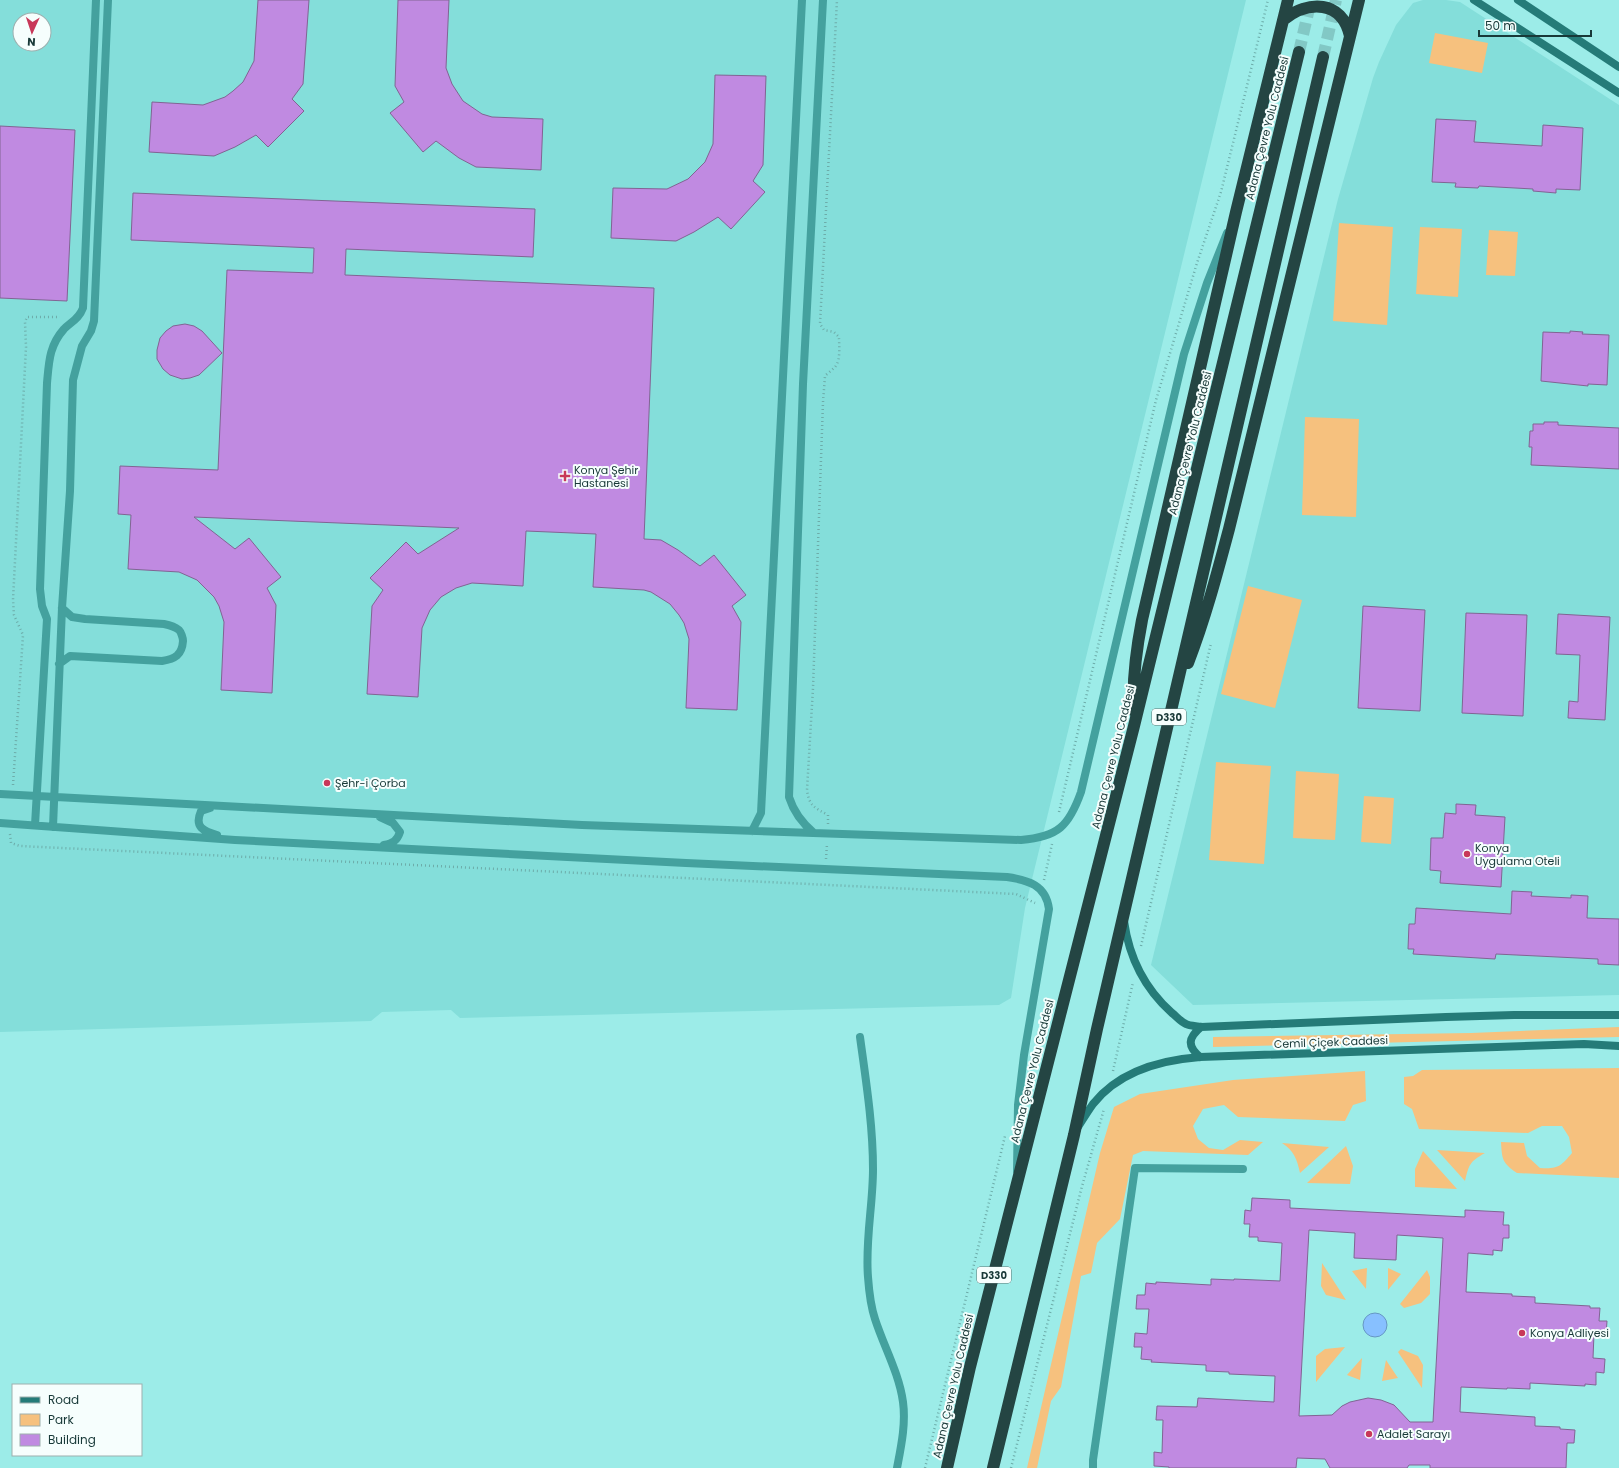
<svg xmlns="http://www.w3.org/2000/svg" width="1619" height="1468" font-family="Poppins,sans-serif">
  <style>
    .built { fill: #84deda; fill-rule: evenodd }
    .green { fill: #f6c17e }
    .water { fill: #87c0ff; stroke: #6698c3 }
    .building { fill: #c08ae1; stroke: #816493; fill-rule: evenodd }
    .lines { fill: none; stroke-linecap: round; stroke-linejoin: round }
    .highway-tunnel { stroke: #82c8c5; stroke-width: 12; stroke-dasharray: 12 6; stroke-linecap: butt }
    .path { stroke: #6daca9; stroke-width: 2.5; stroke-dasharray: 1 3; stroke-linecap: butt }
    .lane { stroke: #44a19e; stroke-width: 8 }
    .street { stroke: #44a19e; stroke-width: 8 }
    .secondary { stroke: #257b78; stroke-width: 8 }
    .highway { stroke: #244543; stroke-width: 12 }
    .poi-dot { fill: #c83859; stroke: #f6fefd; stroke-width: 1.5 }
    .labels { text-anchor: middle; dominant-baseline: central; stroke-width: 4; stroke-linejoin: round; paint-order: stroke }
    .shield { fill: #f6fefd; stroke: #5b7473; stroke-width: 1 }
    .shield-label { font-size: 10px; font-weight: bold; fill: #183938 }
    .street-label { font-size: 11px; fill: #183938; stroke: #f6fefd }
    .poi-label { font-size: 11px; fill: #183938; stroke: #f6fefd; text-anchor: start }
  </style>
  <rect width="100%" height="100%" fill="#9cece8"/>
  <path class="built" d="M0,0H1246L1025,908L1011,998L999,1005L460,1018L451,1010L382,1012L371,1021L0,1032ZM20,20H44V44H20Z
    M1423,0H1446L1460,2L1619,105V995L1193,1005L1151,965L1338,199L1373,78L1379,62L1396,25L1413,3Z"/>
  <path class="green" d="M1435,33L1488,43L1482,73L1429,63Z
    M1339,223L1393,227L1387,325L1333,321Z
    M1420,227L1462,229L1458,297L1416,294Z
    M1489,230L1518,232L1515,276L1486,275Z
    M1305,417L1359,419L1356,517L1302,515Z
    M1248,586L1302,600L1275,708L1221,694Z
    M1216,762L1271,766L1264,864L1209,860Z
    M1296,771L1339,774L1335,840L1293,838Z
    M1364,796L1394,798L1391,844L1361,842Z
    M1619,1027V1037L1213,1047V1037L1471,1033Z
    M1619,1068V1178L1517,1173C1502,1163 1502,1159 1501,1142L1524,1143L1527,1156L1540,1168C1558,1169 1560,1167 1572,1153L1569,1137L1562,1126H1542L1528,1133L1419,1129L1412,1109L1404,1104V1077L1413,1076L1422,1070Z
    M1365,1071L1366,1101L1353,1105L1345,1121L1238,1117L1224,1105L1203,1109L1193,1126L1198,1139L1209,1148L1223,1150L1240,1140L1263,1142L1248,1155L1143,1151L1133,1155L1120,1219L1097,1243L1091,1273L1081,1276L1061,1387L1051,1401L1037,1468H1027L1100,1153L1114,1107L1140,1094L1233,1080Z
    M1282,1143L1329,1147L1300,1173C1297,1159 1294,1151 1282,1143Z
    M1346,1146L1353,1166L1350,1184L1307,1183Z
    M1437,1150L1485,1153C1469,1162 1469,1165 1465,1181Z
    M1423,1151L1457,1189L1415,1187V1169Z
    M1322,1263L1346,1300L1326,1295L1321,1286Z
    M1367,1268L1366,1289L1352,1271Z
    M1388,1268L1401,1274L1388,1290Z
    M1427,1270L1430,1277V1294L1421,1303L1404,1308L1400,1304Z
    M1345,1347L1316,1382V1356L1325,1349Z
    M1401,1349L1418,1356L1423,1365L1422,1388L1398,1352Z
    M1362,1358L1360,1380L1347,1375Z
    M1386,1360L1398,1378L1382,1381Z"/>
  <path class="water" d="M1363 1325a12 12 0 1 1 24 0a12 12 0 1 1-24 0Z"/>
  <path class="building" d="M258,0H309L303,84L292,99L304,111L268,147L256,135L235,147L214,156L149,152L152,102L203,105L225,97L233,91L243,82L254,61Z
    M398,0H449L446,68L452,84L463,101L482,114L492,117L543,119L541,170L476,167L459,158L436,141L423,152L390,113L404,102L395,86Z
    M715,75L766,76L763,165L753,181L765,192L731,229L718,217L694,232L676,241L611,238L613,188L667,189L688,179L705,162L713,144Z
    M1436,119L1476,121L1474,142L1542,146L1543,125L1583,128L1580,190L1556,189V193L1533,191V189L1479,186L1478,188L1455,187L1456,183L1432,182Z
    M0,126L75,130L67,301L0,298Z
    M133,193L535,209L533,257L346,249L345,275L654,288L644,539L661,540L678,550L700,566L714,555L746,595L732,606L741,622L737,710L686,708L689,639L684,623L679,615L670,604L651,592L644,590L593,587L596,534L526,531L523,586L472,583L456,588L441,597L430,610L422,628L418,697L367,694L372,606L383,590L370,578L406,542L418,554L459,528L194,517L235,549L249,538L281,577L267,588L276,605L272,693L221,690L224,622L219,606L214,597L197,580L179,572L128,569L131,515L118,514L120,466L218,470L227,270L313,273L314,248L131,240Z
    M185,324L194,326L202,331L222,353L199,375L190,378L182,379L170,375L163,369L157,359V350L160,338L166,331L173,326Z
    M1570,331L1583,332L1582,334L1609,335L1607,385L1588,384V386L1541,381L1543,332L1570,333Z
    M1544,422H1558V425L1619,428V469L1531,465L1532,447H1529L1530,431H1533V424H1544Z
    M1363,606L1425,610L1420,711L1358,708Z
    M1466,613L1527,615L1523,716L1462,713Z
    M1558,614L1610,617L1605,720L1568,718L1569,701L1578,702L1580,655L1556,654Z
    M1456,804L1476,805L1475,815L1505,817L1501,887L1440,883L1441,871L1430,870L1431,838H1443L1445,813L1456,814Z
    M1512,891L1532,892L1531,896L1571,898V895L1588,896L1587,918L1619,919V965L1598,964V959L1496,954L1495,959L1413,954L1414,949H1408L1409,924H1415L1416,908L1511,914Z
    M1252,1198L1290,1200V1208L1465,1217V1210L1504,1212L1503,1225H1509V1238H1503L1502,1251L1493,1250V1255L1468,1253L1466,1292L1512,1294V1296L1535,1297V1303L1590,1306V1308H1600L1599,1321H1607L1606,1335L1594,1334L1593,1358L1605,1359L1604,1373L1596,1372V1385L1585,1384V1386L1530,1383V1389L1507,1388V1389L1461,1387L1460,1412L1535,1417V1426L1560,1427V1429L1575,1430L1574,1443H1567L1566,1468H1430V1465H1409L1407,1468H1330L1325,1459L1297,1458L1296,1468H1169V1467L1154,1466V1452L1162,1453L1163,1420H1156L1157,1406L1197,1407L1198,1398L1274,1402L1275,1376L1229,1374V1372L1206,1371V1365L1151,1362L1152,1360L1141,1359L1142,1347H1134L1135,1333L1147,1334L1149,1309H1136L1137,1295H1145L1146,1283L1156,1284V1282L1211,1285V1279L1234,1280V1279L1280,1281L1282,1243L1258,1241V1237H1249L1250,1224H1244L1245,1210L1251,1211ZM1309,1230L1355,1233L1354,1258L1396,1260L1397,1235L1443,1238L1433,1422H1410L1394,1405L1381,1400L1368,1398L1350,1402L1342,1406L1332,1415L1299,1416Z"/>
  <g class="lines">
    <path class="highway-tunnel" d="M1299,52L1311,0
      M1323,57L1336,0"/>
    <path class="path" d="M13,785L23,635L14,615L13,600L26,347L25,322L27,317H60
      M1059,812L1156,400L1197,263L1221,192L1268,0
      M828,824V815C815,808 809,806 807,790L813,688L823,402L825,376C828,373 832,370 835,367C841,360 839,345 839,337L834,332L824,330L820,324L837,0
      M10,834L11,843L20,846L1016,894L1035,903
      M826,859L827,844
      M1044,880L1052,844
      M1141,946L1211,643
      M1113,1071L1133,982
      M925,1468L1005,1136
      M1011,1468L1081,1190L1104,1109"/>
    <path class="lane" d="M59,664L70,656L162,661C175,659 182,655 183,641C183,638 181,632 179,630C174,626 169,625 164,624L85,619L72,617L62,608
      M0,794L582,825L1021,840C1058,837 1069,826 1081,792L1184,354L1207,283L1227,233
      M210,808L201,811C194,827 203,831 217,835
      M380,817L393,823L400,832C397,841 393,843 384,845
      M0,823L235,840L686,863L1007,877C1028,880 1046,885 1049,909L1024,1055L1018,1105L1017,1171
      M35,825L47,619L42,606L40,589L47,383C49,362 49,346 64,329C71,322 79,319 83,308L96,0
      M53,827L62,608L70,491L73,380L82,346L91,331L94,321L108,0
      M752,831L761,813L802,0
      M814,833C802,823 794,813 789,797L803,384L823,0
      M1093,1468V1460L1135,1168L1243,1169"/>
    <path class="street" d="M860,1037C866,1081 873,1125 873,1169C873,1205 865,1241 868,1277C869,1291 871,1307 875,1319C884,1347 899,1373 903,1402C906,1424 901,1447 897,1468"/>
    <path class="secondary" d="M1474,0L1619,93
      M1518,0L1619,67
      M1124,921C1129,957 1145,989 1172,1013C1176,1016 1181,1022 1186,1024C1190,1026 1197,1026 1201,1027L1446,1017L1514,1015H1619
      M1200,1057C1187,1046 1188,1038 1201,1027
      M1078,1127C1083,1119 1088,1111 1093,1104C1119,1071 1161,1060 1200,1057L1584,1044L1619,1046"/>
    <path class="highway" d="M1283,20C1308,0 1342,0 1350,36
      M1188,663C1205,619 1217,574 1229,529L1359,0
      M1134,711C1132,680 1136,651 1142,620L1236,212L1288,0
      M947,1468L970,1367L1134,726L1299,52
      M993,1468L1074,1135L1097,1029L1323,57"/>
  </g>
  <g class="poi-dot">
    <path d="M563 470h4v4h4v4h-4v4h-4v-4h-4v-4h4z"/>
    <circle cx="327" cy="783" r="4"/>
    <circle cx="1467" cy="854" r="4"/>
    <circle cx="1522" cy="1333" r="4"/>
    <circle cx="1369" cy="1434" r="4"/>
  </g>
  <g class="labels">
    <g class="shield">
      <rect x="1152" y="709" width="34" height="16" rx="3"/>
      <rect x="977" y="1267" width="34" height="16" rx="3"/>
    </g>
    <g class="shield-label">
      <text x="1169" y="717">D330</text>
      <text x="994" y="1275">D330</text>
    </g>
    <g class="street-label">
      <text transform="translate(1267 128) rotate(-76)">Adana Çevre Yolu Caddesi</text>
      <text transform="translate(1190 443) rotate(-76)">Adana Çevre Yolu Caddesi</text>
      <text transform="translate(1113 757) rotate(-76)">Adana Çevre Yolu Caddesi</text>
      <text transform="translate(1331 1042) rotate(-2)">Cemil Çiçek Caddesi</text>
      <text transform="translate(1032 1071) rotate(-76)">Adana Çevre Yolu Caddesi</text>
      <text transform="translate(953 1386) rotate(-77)">Adana Çevre Yolu Caddesi</text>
    </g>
    <g class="poi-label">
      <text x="574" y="470">Konya Şehir<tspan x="574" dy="13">Hastanesi</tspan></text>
      <text x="335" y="783">Şehr-i Çorba</text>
      <text x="1475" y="848">Konya<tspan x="1475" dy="13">Uygulama Oteli</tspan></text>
      <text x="1530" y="1333">Konya Adliyesi</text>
      <text x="1377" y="1434">Adalet Sarayı</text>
    </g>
  </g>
  <rect x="12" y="1384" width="130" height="72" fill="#f6fefd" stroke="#9dafae"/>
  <rect x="20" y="1397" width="20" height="6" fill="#257b78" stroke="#9dafae"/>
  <text x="48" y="1404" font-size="12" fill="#183938">Road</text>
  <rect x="20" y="1414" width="20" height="12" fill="#f6c17e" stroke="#9dafae"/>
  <text x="48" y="1424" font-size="12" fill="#183938">Park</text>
  <rect x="20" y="1434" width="20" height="12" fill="#c08ae1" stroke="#9dafae"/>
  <text x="48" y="1444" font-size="12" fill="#183938">Building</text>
  <g transform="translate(32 32) rotate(183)"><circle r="19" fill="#f6fefd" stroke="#9dafae"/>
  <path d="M0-3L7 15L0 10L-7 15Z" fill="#c83859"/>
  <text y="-6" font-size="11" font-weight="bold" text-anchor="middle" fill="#183938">N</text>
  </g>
  <path d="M1479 30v6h112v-6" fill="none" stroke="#183938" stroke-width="2"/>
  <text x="1485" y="30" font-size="12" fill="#183938" stroke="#f6fefd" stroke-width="3" paint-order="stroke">50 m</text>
</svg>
